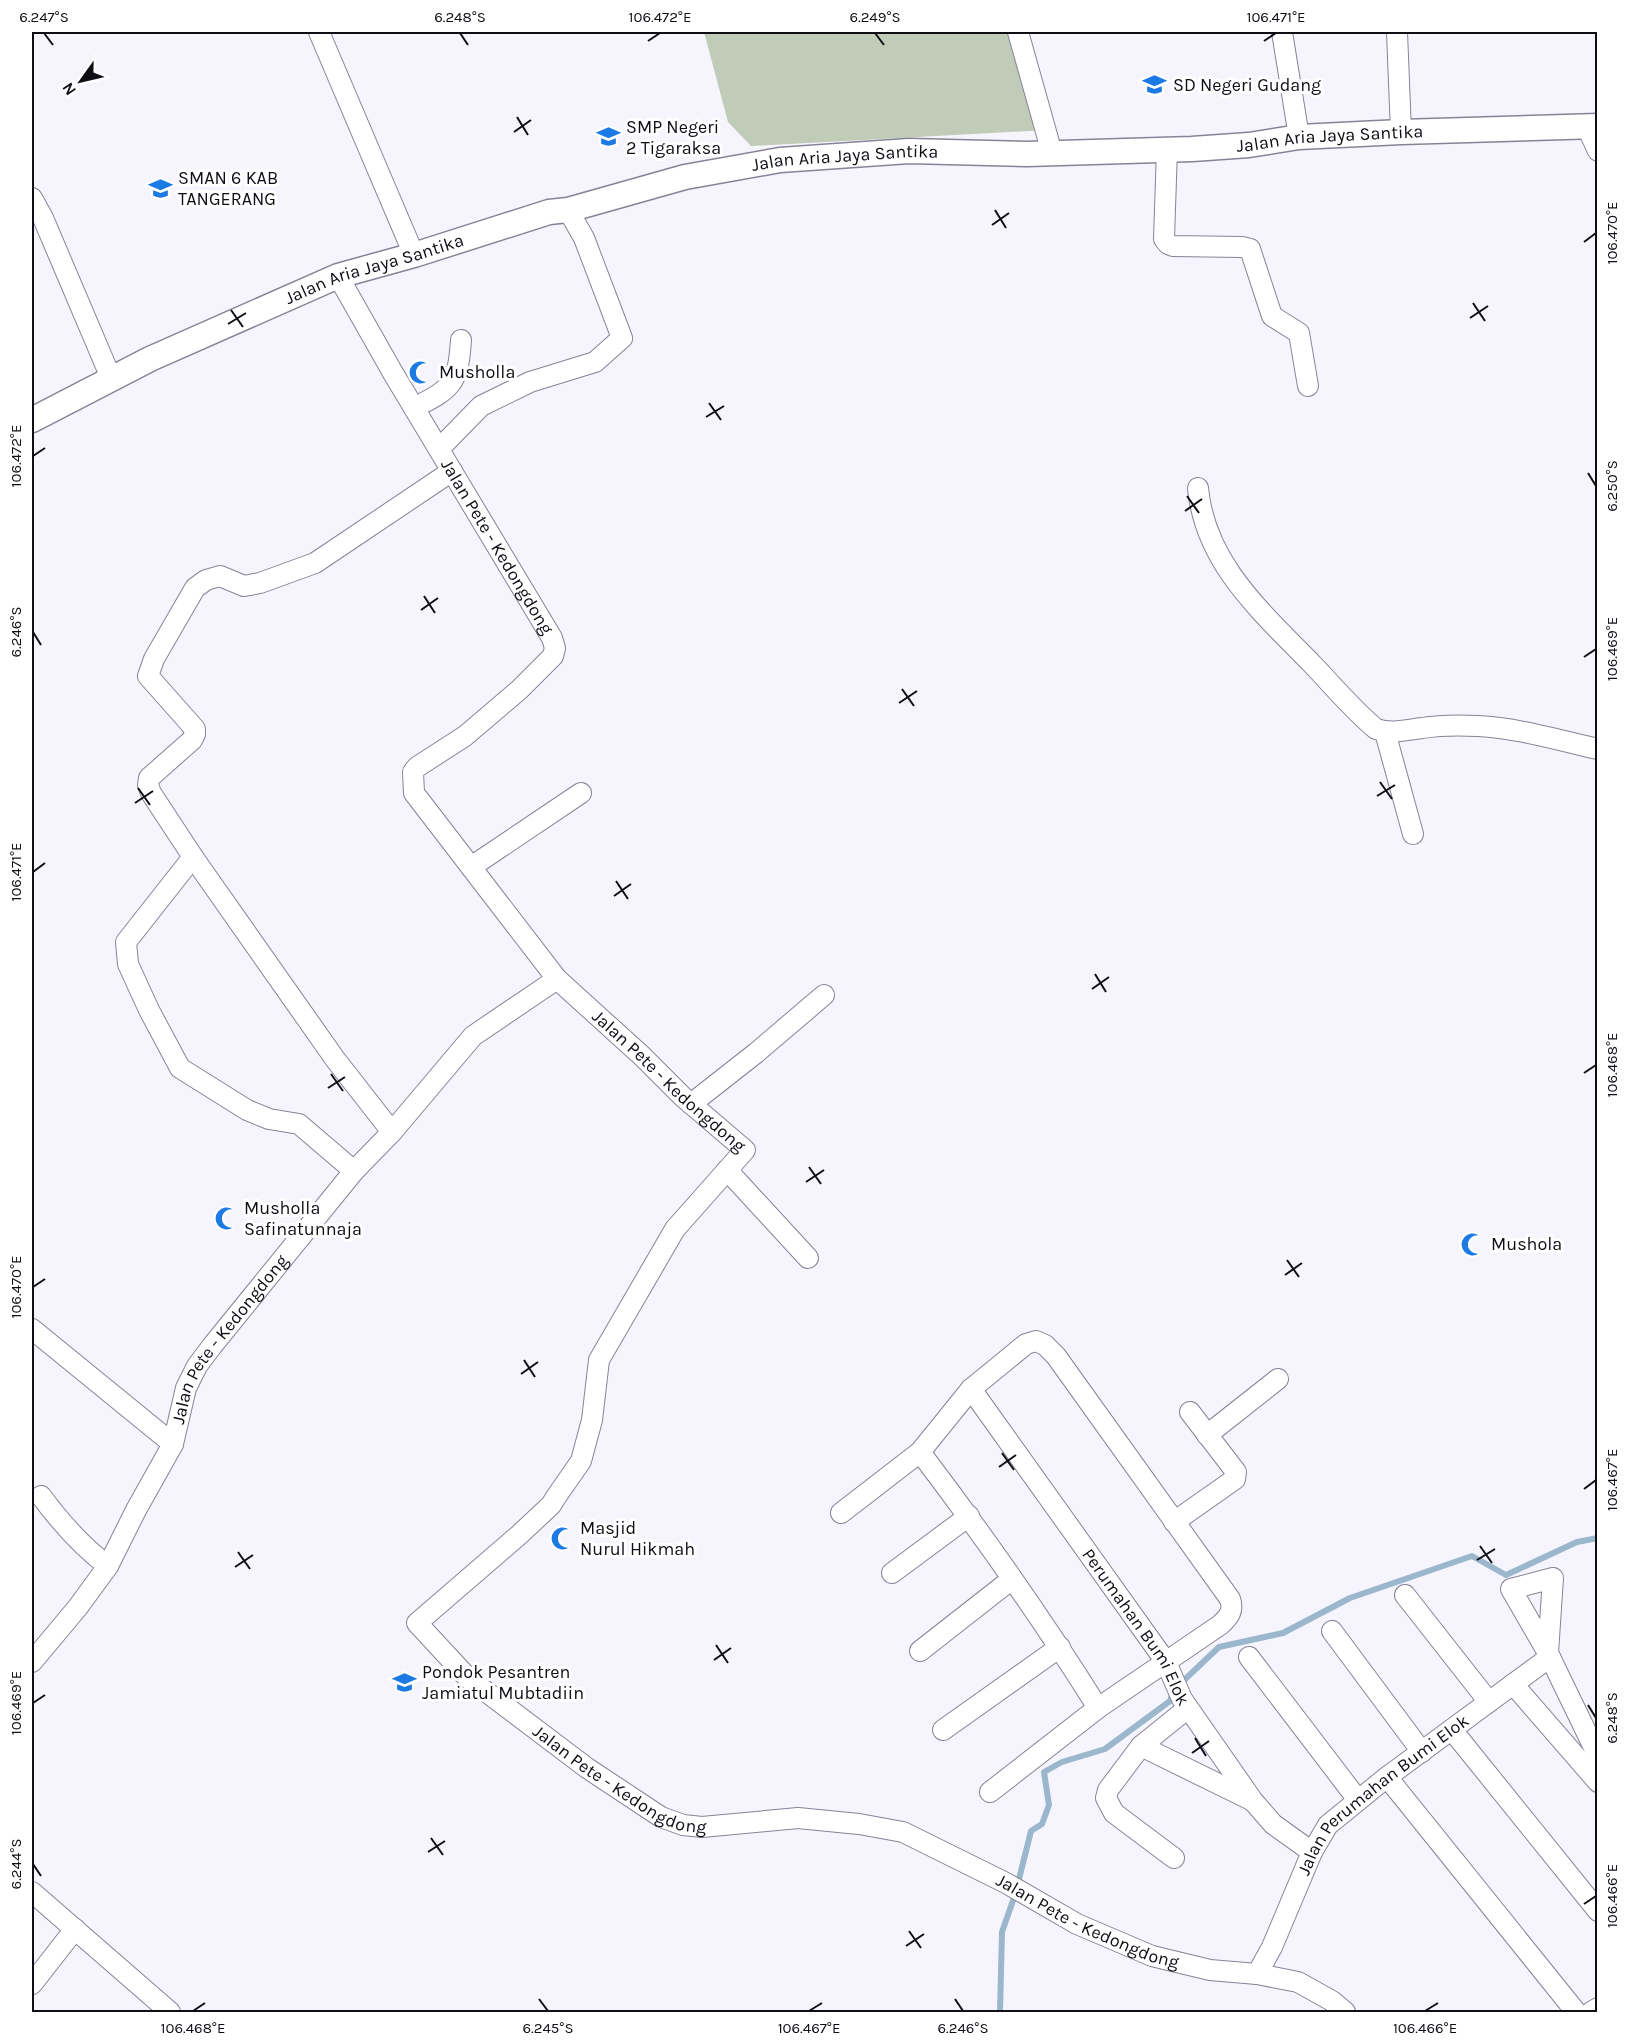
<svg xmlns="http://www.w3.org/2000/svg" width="1629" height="2044" font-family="Karla,sans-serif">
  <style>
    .green { fill: #c0cbb8 }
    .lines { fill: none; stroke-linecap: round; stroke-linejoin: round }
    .stream { stroke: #9bb7cb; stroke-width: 6 }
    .minor-casing { stroke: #868396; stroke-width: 22 }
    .tertiary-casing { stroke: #868396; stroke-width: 27 }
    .minor { stroke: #fff; stroke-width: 20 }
    .tertiary { stroke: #fff; stroke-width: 24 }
    .ticks { fill: none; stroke: #0f0e15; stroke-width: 2 }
    .labels { text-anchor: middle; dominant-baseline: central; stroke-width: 6; stroke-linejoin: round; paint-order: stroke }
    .poi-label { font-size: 18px; fill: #0f0e15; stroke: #fff; text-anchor: start }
    .street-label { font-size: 18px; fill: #0f0e15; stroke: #fff }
    .neatline { fill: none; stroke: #0f0e15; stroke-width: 2 }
    .ticks-label { font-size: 15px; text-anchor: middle; fill: #0f0e15 }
  </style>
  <rect width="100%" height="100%" fill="#f6f5fe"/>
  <path class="green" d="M704,32H1023L1047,130L751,146L728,122Z"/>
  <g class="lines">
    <path class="stream" d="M1180,1684L1219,1647L1283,1633L1350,1598L1472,1556L1506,1575L1577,1542L1598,1538
      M1019,1879L1031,1831L1042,1824L1049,1805L1044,1772L1062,1762L1105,1749L1170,1701L1173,1691
      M1000,2012L1002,1932L1016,1892"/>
    <defs>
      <g id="minor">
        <path d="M319,32L414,255"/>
        <path d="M1018,32L1052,153"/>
        <path d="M1282,32L1299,137"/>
        <path d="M1397,32L1401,132"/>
        <path d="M1587,127L1598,151"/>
        <path d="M1167,149L1164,239L1168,244L1173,246L1242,247L1250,249L1272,316L1299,333L1308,386"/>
        <path d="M32,198L43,218L111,378"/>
        <path id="s1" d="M338,276L393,373L552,638L555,648L553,656L519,690L465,736L417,767L413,772L414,793L557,979L642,1056L683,1097L745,1150L675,1229L599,1360L592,1420L581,1461L556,1497L551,1505L519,1535L417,1623L468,1678L587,1768L661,1817L683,1825L702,1827L798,1818L859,1824L903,1832L1006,1883L1077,1924L1152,1956L1210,1970L1257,1974L1298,1982L1332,2001L1345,2012"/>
        <path d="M414,408C452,388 458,385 461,340"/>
        <path d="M439,449L481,406L530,382L595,362L622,338L584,238L568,210"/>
        <path d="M1198,488C1205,565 1264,614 1314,666C1334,687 1354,711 1376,729C1392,734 1406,730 1422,728C1441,725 1460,725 1478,726C1518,728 1558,740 1598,749"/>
        <path d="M1385,732L1413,834"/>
        <path d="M193,857L126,942L128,964L149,1010L180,1068L247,1110L269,1119L299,1124L354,1171"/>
        <path d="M471,867L581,793"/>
        <path d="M691,1104L756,1053L824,995"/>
        <path d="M392,1132L335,1059L193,857L151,793L148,785L149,778L192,740L195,734V729L148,676L154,659L195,588L206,580L220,576L244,586L260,583L315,563L452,471"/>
        <path d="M727,1170L808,1258"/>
        <path d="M32,1329L173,1444"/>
        <path d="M1036,1341L1045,1345L1056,1356L1230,1599C1234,1611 1229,1617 1220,1625L1098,1708C1043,1620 983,1535 920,1452L971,1389L1026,1344Z"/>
        <path id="s2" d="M971,1389L1166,1662L1182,1699L1253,1801L1273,1824L1312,1852"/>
        <path d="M1207,1435L1278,1379"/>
        <path d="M41,1496C61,1523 81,1546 108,1566"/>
        <path d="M841,1513L920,1452"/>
        <path d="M1174,1522L1235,1479L1236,1472L1190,1412"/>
        <path d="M892,1573L969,1516"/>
        <path d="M1405,1595L1489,1702"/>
        <path d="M1332,1631L1422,1752"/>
        <path d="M920,1651L1012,1579"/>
        <path d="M1249,1657L1358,1800"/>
        <path d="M1550,1657L1598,1756"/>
        <path id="s3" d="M32,1662L78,1607L108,1566L136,1510L173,1444L186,1388L197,1366L212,1346L354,1171L392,1132L473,1036L557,979"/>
        <path d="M1513,1684L1598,1782"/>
        <path d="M943,1730L1060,1647"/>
        <path d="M1452,1730L1598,1911"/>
        <path d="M1141,1746L1251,1800"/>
        <path d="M1387,1777L1576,2012"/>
        <path d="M990,1792L1098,1708"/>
        <path d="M1174,1858L1114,1813L1106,1798L1108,1790L1141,1746L1188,1708"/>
        <path d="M32,1892L170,2012"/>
        <path id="s4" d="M1257,1974L1272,1947L1312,1852L1328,1825L1387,1777L1550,1657L1548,1653L1553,1578L1511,1589L1548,1653"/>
        <path d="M32,1984L75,1929"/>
        <path d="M1591,2012L1598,2008"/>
      </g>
      <g id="tertiary">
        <path id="s5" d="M32,420L150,359L338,276L414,255L549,212L568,210L685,177L780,160L909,151L1027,154L1192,149L1249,145L1299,137L1401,132L1598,126"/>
      </g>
    </defs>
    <use href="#minor" class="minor-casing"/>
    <use href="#tertiary" class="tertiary-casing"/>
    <use href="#minor" class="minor"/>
    <use href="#tertiary" class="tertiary"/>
  </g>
  <path class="ticks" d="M44,33L53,45M460,33L468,45M875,33L884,45M648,41L660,33M1264,41L1276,33M517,117L528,135M514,132L531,120M995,210L1006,228M992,225L1009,213M1584,242L1596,233M1473,303L1485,321M231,310L243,327M1470,318L1488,306M228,324L246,313M709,403L721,420M706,417L724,406M33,456L45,448M1588,473L1596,486M1187,496L1199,513M1185,511L1202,499M424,596L435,613M421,610L438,598M33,632L41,645M1584,657L1596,649M902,689L914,706M899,703L917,691M1380,782L1392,799M138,788L150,805M1377,796L1395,785M135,803L153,791M33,872L45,863M616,881L628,899M614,896L631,884M1095,974L1106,992M1092,989L1109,977M1584,1073L1596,1065M331,1074L343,1091M328,1088L345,1077M809,1167L821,1184M806,1182L824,1170M1287,1260L1299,1277M1285,1275L1302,1263M33,1287L45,1279M524,1360L535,1377M521,1374L538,1362M1002,1453L1014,1470M999,1467L1016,1455M1584,1489L1596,1480M1480,1546L1492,1563M238,1552L250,1569M1477,1560L1495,1549M235,1567L253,1555M716,1645L728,1663M714,1660L731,1648M33,1703L45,1695M1588,1705L1596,1718M1195,1738L1206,1756M1192,1753L1209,1741M431,1838L443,1855M428,1852L445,1841M33,1864L41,1876M1584,1904L1596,1896M909,1931L921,1948M906,1946L924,1934M539,1999L548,2011M955,1999L963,2011M193,2011L205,2003M809,2011L822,2003M1425,2011L1438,2003"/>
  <defs>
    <symbol id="school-bare" viewBox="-9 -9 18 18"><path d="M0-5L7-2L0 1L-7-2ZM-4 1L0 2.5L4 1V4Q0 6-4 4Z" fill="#1b7ae3" stroke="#fff" stroke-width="2.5" paint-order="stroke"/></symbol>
    <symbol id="mosque-bare" viewBox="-9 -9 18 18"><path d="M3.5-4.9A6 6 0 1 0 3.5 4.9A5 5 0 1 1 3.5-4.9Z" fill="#1b7ae3" stroke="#fff" stroke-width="2.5" paint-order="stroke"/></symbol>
  </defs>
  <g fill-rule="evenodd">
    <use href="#school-bare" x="1138" y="68" width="33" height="33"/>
    <use href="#school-bare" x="592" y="120" width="33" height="33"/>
    <use href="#school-bare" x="144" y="172" width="33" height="33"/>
    <use href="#mosque-bare" x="404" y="356" width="33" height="33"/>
    <use href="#mosque-bare" x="210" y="1202" width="33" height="33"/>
    <use href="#mosque-bare" x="1456" y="1228" width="33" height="33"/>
    <use href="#mosque-bare" x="546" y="1522" width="33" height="33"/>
    <use href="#school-bare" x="388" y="1666" width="33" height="33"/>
  </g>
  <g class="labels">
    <g class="poi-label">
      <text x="1173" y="85">SD Negeri Gudang</text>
      <text x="626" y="127">SMP Negeri<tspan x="626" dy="21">2 Tigaraksa</tspan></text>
      <text x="178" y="178">SMAN 6 KAB<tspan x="178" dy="21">TANGERANG</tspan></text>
      <text x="439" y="372">Musholla</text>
      <text x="244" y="1208">Musholla<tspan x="244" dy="21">Safinatunnaja</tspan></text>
      <text x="1491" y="1244">Mushola</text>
      <text x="580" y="1528">Masjid<tspan x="580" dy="21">Nurul Hikmah</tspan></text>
      <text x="422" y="1672">Pondok Pesantren<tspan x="422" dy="21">Jamiatul Mubtadiin</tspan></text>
    </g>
    <g class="street-label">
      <text stroke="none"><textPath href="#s5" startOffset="1347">Jalan Aria Jaya Santika</textPath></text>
      <text stroke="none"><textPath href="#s5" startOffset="861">Jalan Aria Jaya Santika</textPath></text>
      <text stroke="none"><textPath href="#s5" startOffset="375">Jalan Aria Jaya Santika</textPath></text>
      <text stroke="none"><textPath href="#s1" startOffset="314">Jalan Pete - Kedongdong</textPath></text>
      <text stroke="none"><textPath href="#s1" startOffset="1029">Jalan Pete - Kedongdong</textPath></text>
      <text stroke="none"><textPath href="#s3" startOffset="382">Jalan Pete - Kedongdong</textPath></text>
      <text stroke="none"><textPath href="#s2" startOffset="290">Perumahan Bumi Elok</textPath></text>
      <text stroke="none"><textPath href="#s1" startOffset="1983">Jalan Pete - Kedongdong</textPath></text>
      <text stroke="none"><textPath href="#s4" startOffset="225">Jalan Perumahan Bumi Elok</textPath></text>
      <text stroke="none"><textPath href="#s1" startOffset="2487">Jalan Pete - Kedongdong</textPath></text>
    </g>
  </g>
  <rect width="1629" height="2044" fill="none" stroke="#ffffff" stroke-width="66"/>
  <g transform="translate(81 81) rotate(236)" stroke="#ffffff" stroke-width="4.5" paint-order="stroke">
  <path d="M0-4.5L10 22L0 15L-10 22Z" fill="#0f0e15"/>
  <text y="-9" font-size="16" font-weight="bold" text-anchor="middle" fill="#0f0e15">N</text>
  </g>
  <rect x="33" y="33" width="1563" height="1978" class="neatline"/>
  <g class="ticks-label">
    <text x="44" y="22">6.247°S</text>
    <text x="460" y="22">6.248°S</text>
    <text x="660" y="22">106.472°E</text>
    <text x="875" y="22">6.249°S</text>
    <text x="1276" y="22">106.471°E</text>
    <text transform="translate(1612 233) rotate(-90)" y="5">106.470°E</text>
    <text transform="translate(16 456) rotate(-90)" y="5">106.472°E</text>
    <text transform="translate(1612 486) rotate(-90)" y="5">6.250°S</text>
    <text transform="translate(16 632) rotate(-90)" y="5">6.246°S</text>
    <text transform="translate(1612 649) rotate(-90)" y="5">106.469°E</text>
    <text transform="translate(16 872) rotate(-90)" y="5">106.471°E</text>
    <text transform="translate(1612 1065) rotate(-90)" y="5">106.468°E</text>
    <text transform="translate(16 1287) rotate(-90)" y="5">106.470°E</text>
    <text transform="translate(1612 1480) rotate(-90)" y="5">106.467°E</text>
    <text transform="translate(16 1703) rotate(-90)" y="5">106.469°E</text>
    <text transform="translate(1612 1718) rotate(-90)" y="5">6.248°S</text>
    <text transform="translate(16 1864) rotate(-90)" y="5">6.244°S</text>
    <text transform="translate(1612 1896) rotate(-90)" y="5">106.466°E</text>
    <text x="193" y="2033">106.468°E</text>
    <text x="548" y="2033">6.245°S</text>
    <text x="809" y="2033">106.467°E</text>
    <text x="963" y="2033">6.246°S</text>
    <text x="1425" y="2033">106.466°E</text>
  </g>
</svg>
